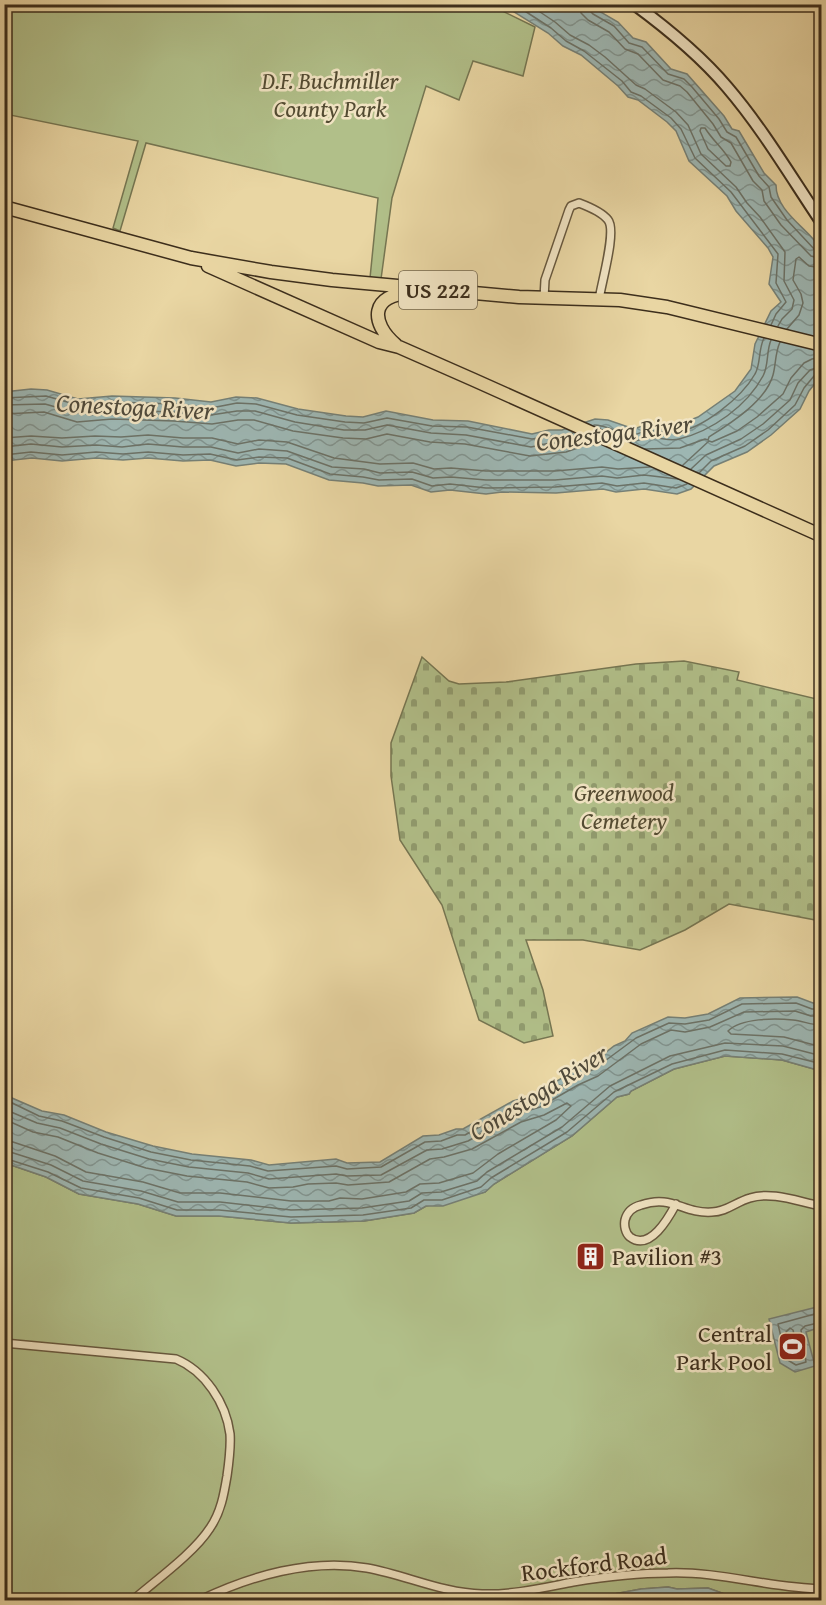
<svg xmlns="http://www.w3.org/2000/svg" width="826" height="1605" font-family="'Gentium Book Plus',serif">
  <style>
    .green { fill: #b1bf89; stroke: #767652; stroke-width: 1.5 }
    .cemetery { fill: url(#cemetery-stones); stroke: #767652; stroke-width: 1.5 }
    .water { fill: url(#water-waves); stroke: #768076; stroke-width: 1.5 }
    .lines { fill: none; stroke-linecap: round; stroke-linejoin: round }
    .shore { stroke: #6c7267; stroke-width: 1.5 }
    .street-casing { stroke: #67583e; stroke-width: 10 }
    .secondary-casing { stroke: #3c2e1c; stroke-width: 14 }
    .highway-casing { stroke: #3c2e1c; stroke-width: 15 }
    .street { stroke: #f1e4c3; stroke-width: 7 }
    .secondary { stroke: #f1e4c3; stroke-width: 10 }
    .highway { stroke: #e9d6a3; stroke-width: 12 }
    .labels { text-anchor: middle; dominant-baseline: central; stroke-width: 5; stroke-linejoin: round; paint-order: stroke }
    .shield { fill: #f1e4c3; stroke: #72654e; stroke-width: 1.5 }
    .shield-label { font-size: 22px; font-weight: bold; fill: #3c2e1c }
    .park-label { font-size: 24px; font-style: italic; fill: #534b32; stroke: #f1e4c3 }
    .poi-label { font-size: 24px; fill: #3c2e1c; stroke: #f1e4c3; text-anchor: start }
    .street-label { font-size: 24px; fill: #3c2e1c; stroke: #f1e4c3 }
    .water-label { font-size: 26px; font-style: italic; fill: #4f493a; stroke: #f1e4c3 }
  </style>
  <defs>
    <pattern id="cemetery-stones" width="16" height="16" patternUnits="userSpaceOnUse" patternTransform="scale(1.5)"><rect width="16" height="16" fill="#b1bf89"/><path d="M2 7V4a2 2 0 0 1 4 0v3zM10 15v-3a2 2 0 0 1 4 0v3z" fill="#919c6f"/></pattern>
    <pattern id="water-waves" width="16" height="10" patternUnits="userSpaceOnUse" patternTransform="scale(1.5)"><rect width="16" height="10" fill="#9db6b2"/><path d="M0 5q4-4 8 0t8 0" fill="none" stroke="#819490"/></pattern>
  </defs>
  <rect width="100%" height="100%" fill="#e9d6a3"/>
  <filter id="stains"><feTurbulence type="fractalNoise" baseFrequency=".00333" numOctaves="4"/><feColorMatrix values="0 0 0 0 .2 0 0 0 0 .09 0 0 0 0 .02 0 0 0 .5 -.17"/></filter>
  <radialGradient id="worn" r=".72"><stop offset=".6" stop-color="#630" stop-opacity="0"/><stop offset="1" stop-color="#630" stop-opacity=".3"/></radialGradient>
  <path class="green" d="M488,4L535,27L523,76L473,61L459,100L426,86L392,198L381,279L370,278L378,198L146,143L120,231L113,228L138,141L5,114V5Z
    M725,1056L782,1060L821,1071V1600H765L753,1596H730L708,1588L677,1589L668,1587L641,1589L587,1599L575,1595L565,1600H5V1163L46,1177L79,1194L138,1204L176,1216H219L291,1223L364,1221L414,1213L426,1206L485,1192L494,1184L572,1136L617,1097L629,1094L631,1091L674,1069Z"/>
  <path class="cemetery" d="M422,657L449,681L459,684L506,682L636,664L684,661L739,672L737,680L821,700V921L729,904L685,930L640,950L583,940H526L543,990L553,1036L524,1043L479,1020L442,905L400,840L391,776V743Z"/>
  <path class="water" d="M503,5H591L597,10L618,22L633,38L646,42L671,69L687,74L724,116L732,129L739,131L764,173L776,185C776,212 808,228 821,249V376L809,391L800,409L771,435L747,452L714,466L691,489L677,494L644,489L616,492L603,489L556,493L502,492L486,494L450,490L431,492L411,485L378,486L363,483L329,480L286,464L259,463L236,466L210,460L183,461L148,458L123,460L96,458L62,461L32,458L5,461L4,392L31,389L47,390L78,399L112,396L175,398L211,402L236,397L257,398L298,409L346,416L363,417L386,411L433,420L468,421L532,434L549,430H562L595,419L608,420L634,429L645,425L675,426L698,417L735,391L751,369L755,344L771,311L781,302L769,284L773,257L768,248L736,211L727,196L689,161L676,131L667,122L638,100L628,97L618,86L581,55L563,46L548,33Z
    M797,997L813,1003H821V1071L782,1060L725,1056L674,1069L631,1091L629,1094L617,1097L572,1136L494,1184L485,1192L443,1206H426L414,1213L364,1221L291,1223L219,1216H176L138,1204L79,1194L46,1177L5,1163V1091L12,1098L42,1111L64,1115L106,1132L153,1146L192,1154L251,1160L269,1165L336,1159L347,1163L380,1162L423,1136L439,1135L456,1129H463L513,1101L534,1095L572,1072L591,1064L614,1046L625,1041L632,1033L668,1017L685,1018L708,1014L740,998Z
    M821,1306V1327L806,1332L815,1366L795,1372L780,1363L769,1319Z
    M668,1587L677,1589L708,1588L730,1596H753L765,1600H565L575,1595L587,1599L641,1589Z"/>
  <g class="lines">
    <path class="shore" d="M514,4L551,28L566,41L584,51L622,81L631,92L641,96L671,118L681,129L695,158L731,192L778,254L776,283L786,302L776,314L771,325
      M528,4L555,22L570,35L589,45L605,57L636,85L645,89L676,112L688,125L701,154L736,187L747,203L760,217L785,252L784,281L794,300L792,309L782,319L778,326
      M580,4L581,13L588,20L609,32L625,49L638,54L663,80L680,86L687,92L713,124L721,137L731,143L753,181L762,190L764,201L781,225L811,256L822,259
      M587,4L588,9L593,14L614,26L629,43L642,47L668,74L684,79L692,87L719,119L727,132L736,137L759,176L769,187L771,197L787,220L815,250L822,252
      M701,128H705C713,141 724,149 731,162L730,166H726L708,149L700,131Z
      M787,329L799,315L803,303L801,294L793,280L796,259L799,257L809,266L822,268
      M4,398L46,396L78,405L112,402L175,404L211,408L237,403L256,404L297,415L345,422L364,423L387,418L432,426L467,427L532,439L550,436H563L573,433
      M4,405L45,404L77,413L112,410L174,412L211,415L237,411H255L295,422L344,430H365L387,425L431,433L466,435L531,447L550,443H564L583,437
      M4,414L44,412L77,422L112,419L174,421L212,424L238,420H254L293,431L343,438L366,439L387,434L430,442L465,444L530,456L566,452L595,442
      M594,425C608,425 620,435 634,435C639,434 643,431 647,431C656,430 666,433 675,432C702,430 742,397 755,374C761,364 758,350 764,338
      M4,438L31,436L62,438L95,436L121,437L148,435L183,438H212L238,444L259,440L287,442L334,458L380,464L413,463L434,469L451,468L486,471H555L602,467L618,469L650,467
      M629,441C636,442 640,440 647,438C658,436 669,442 679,439C712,431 747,406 763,376C769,365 766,352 771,340
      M4,447L31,444L62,447L96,445L122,447L148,444L183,447H211L238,453L259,449L287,451L332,467L364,469L380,473L412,472L433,478L451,477L486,480H555L602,476L617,478L644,475L678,479
      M645,449L680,448L705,439L708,440L709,437C731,423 766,401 773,375C776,364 775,353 780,342
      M4,455L31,452L62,455L96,452L123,454L148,452L183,455L210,454L237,460L259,457L287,458L330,474L363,477L379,480L412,479L432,486L450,484L486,488L555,487L602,483L617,486L644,483L676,488L687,484
      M683,465L709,441L712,442L737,431L757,417L783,394L791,378L804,363L812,359L822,357
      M691,469L706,455L741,439L763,424L790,400L798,383L810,370L822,366
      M699,473L711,461L745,446L768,430L795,405L804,388L814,376L822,374
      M822,1025C811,1025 803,1021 793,1020C775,1018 741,1018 728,1031L731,1034L784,1037L822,1047
      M4,1099L39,1116L62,1121L104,1137L151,1152L191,1160L250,1166L268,1171L336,1166L347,1169L381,1167L425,1142L441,1141L457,1135H465L515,1107L537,1100L575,1078L594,1069L636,1038L669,1023L685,1024L709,1020L742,1004L796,1003L812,1009H822
      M4,1109L37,1123L60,1128L101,1144L149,1159L189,1167L248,1173L269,1179L336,1174L347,1176L381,1175L427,1150L442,1149L468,1141L517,1114L540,1107L578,1085L598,1076L641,1044L671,1030L685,1032L710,1027L744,1012L795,1011L811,1016H822
      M4,1119L33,1132L58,1137L98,1153L146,1168L187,1176L247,1182L269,1188L293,1187L308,1184L336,1183L348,1185L389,1182L430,1159L444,1157L472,1149L521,1122L544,1115L567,1103L571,1106L556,1120L498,1154L473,1173L439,1183L420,1184L406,1192L362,1199L340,1198L329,1201H291L220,1193H180L143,1182L86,1172L55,1156L13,1142L4,1141
      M4,1150L51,1165L83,1181L141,1191L178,1202H220L291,1210L362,1208L409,1201L422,1193L441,1192L477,1181L487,1172L562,1127L610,1086L670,1056L725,1043L783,1046L822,1056
      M4,1158L48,1172L81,1188L139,1198L177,1210H219L291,1217L363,1215L411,1208L424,1200H442L481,1187L491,1178L567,1132L614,1092L672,1064L725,1050L782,1054L822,1064
      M822,1312L778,1324L786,1359L796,1365L806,1362L801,1330L805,1326L822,1322
      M790,1328L793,1330L798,1352L795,1355L792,1353L786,1332Z
      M613,1600C636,1596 657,1595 679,1595C698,1596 707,1592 726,1600"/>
    <defs>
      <path id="street" d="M544,298L545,280L569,210L571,206L579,203C587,206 602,212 608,220C617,231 601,284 599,300
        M676,1204C669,1217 650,1252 630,1237C625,1233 624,1225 625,1220C627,1212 633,1207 641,1205C672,1194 683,1214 712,1212C726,1212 736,1202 750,1198C772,1191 799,1202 822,1206
        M4,1343L176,1359C205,1371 226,1403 230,1434C231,1448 229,1462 227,1476C224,1494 221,1512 210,1528C194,1553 156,1580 133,1600
        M200,1600C250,1576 311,1558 367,1568C406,1575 442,1593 482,1594C513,1595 542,1588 573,1582C604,1577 636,1573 668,1573C719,1571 770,1588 822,1589"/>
      <path id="secondary" d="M634,4C668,29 700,55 727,87C763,129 791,177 822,223"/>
      <path id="highway" d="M4,207L191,258L271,272L332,280L519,297L620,300L667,307L822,345
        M208,266L379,342L399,347L474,380L822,536
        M396,345C369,322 371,294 411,293"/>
    </defs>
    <use href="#street" class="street-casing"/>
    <use href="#secondary" class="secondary-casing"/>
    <use href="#highway" class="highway-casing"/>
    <use href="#street" class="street"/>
    <use href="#secondary" class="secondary"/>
    <use href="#highway" class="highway"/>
  </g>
  <defs>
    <symbol id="building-square" viewBox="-11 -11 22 22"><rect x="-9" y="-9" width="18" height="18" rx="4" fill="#8f2418" stroke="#f1e4c3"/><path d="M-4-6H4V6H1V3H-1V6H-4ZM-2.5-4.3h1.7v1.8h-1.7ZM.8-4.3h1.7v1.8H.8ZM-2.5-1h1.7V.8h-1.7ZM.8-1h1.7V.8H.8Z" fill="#fff"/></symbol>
    <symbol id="stadium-square" viewBox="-11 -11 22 22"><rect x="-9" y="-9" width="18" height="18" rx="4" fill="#8f2418" stroke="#f1e4c3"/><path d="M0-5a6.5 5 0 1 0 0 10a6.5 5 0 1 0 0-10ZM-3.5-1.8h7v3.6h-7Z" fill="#fff"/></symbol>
  </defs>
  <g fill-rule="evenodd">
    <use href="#building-square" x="574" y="1240" width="33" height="33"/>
    <use href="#stadium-square" x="776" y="1330" width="33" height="33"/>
  </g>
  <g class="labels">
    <rect class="shield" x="399" y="271" width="78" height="38" rx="4.5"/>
    <g class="shield-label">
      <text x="438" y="290">US 222</text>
    </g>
    <g class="park-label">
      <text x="330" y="80">D.F. Buchmiller<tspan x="330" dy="28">County Park</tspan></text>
      <text x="624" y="792">Greenwood<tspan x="624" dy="28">Cemetery</tspan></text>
    </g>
    <g class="poi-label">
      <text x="612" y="1256">Pavilion #3</text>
      <text x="772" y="1333" text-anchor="end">Central<tspan x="772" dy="28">Park Pool</tspan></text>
    </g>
    <g class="street-label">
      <text transform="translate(594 1564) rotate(-7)">Rockford Road</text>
    </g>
    <g class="water-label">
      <text transform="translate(135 406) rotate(3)">Conestoga River</text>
      <text transform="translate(614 432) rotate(-7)">Conestoga River</text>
      <text transform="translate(538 1092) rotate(-32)">Conestoga River</text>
    </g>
  </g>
  <rect width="826" height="1605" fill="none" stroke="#e9d6a3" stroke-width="24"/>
  <rect x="6" y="6" width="814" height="1593" fill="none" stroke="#3c2e1c" stroke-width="3"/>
  <rect x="12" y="12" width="802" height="1581" fill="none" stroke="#3c2e1c" stroke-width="1.5"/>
  <rect width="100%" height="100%" filter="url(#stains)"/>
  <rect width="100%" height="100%" fill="url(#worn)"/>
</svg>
